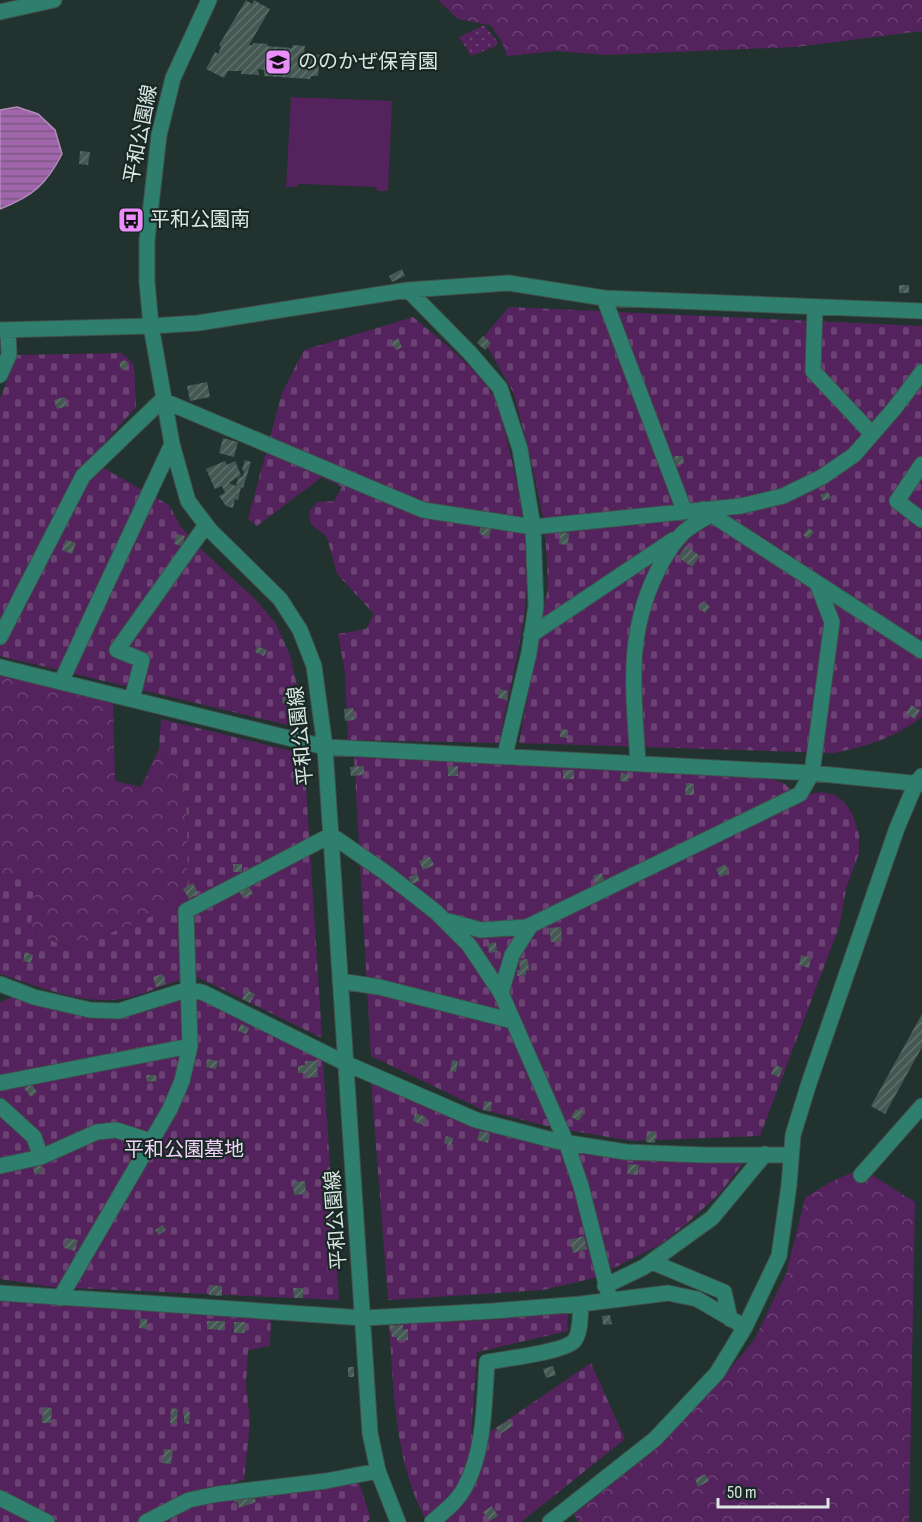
<svg xmlns="http://www.w3.org/2000/svg" width="922" height="1522" font-family="'Sofia Sans Condensed','Noto Sans JP',sans-serif">
  <style>
    .grass { fill: url(#grass-dots) }
    .forest { fill: url(#forest-crowns) }
    .cemetery { fill: url(#cemetery-stones) }
    .pitch { fill: #54225d }
    .water { fill: url(#water-rules); stroke: #b38cbc; stroke-width: 1.5 }
    .building { fill: url(#building-hatch) }
    .lines { fill: none; stroke-linecap: round; stroke-linejoin: round }
    .minor-casing { stroke: #404f4b; stroke-width: 17 }
    .minor { stroke: #2f7f6e; stroke-width: 15 }
    .labels { text-anchor: middle; dominant-baseline: central; stroke-width: 4.5; stroke-linejoin: round; paint-order: stroke }
    .poi-label { font-size: 20px; fill: #dce7e3; stroke: #182824; text-anchor: start }
    .street-label { font-size: 20px; fill: #dce7e3; stroke: #182824 }
    .park-label { font-size: 20px; fill: #f2d2f8; stroke: #182824 }
  </style>
  <defs>
    <pattern id="grass-dots" width="8" height="8" patternUnits="userSpaceOnUse" patternTransform="scale(1.5)"><rect width="8" height="8" fill="#54225d"/><path d="M2 2h.1M6 6h.1" fill="none" stroke="#6c4274" stroke-width="1.8" stroke-linecap="round"/></pattern>
    <pattern id="forest-crowns" width="20" height="18" patternUnits="userSpaceOnUse" patternTransform="scale(1.5)"><rect width="20" height="18" fill="#54225d"/><path d="M2 6a3 3 0 1 1 6 0M12 15a3 3 0 1 1 6 0" fill="none" stroke="#6c4274"/></pattern>
    <pattern id="cemetery-stones" width="16" height="16" patternUnits="userSpaceOnUse" patternTransform="scale(1.5)"><rect width="16" height="16" fill="#54225d"/><path d="M2 7V4a2 2 0 0 1 4 0v3zM10 15v-3a2 2 0 0 1 4 0v3z" fill="#6c4274"/></pattern>
    <pattern id="water-rules" width="6" height="5" patternUnits="userSpaceOnUse" patternTransform="scale(1.5)"><rect width="6" height="5" fill="#a165ac"/><path d="M0 2.5h6" fill="none" stroke="#7b5882"/></pattern>
    <pattern id="building-hatch" width="6" height="6" patternUnits="userSpaceOnUse" patternTransform="scale(1.5)"><rect width="6" height="6" fill="#465853"/><path d="M-1 1l2-2M0 6l6-6M5 7l2-2" fill="none" stroke="#60706c"/></pattern>
  </defs>
  <rect width="100%" height="100%" fill="#22322e"/>
  <path class="grass" d="M484,25L498,42L496,46L471,56L459,37Z"/>
  <path class="forest" d="M438,0H922V31L796,47L605,55L556,51L507,56L501,40L490,25L458,19Z
    M0,674L113,702L115,781L141,787L159,749L174,767L186,796L188,882L180,906L83,944L74,950L43,937L30,925L36,880L0,874Z
    M864,1170L915,1202L909,1522H578L574,1514L655,1450L720,1381L754,1340L786,1274L805,1198C824,1185 842,1174 864,1170Z"/>
  <path class="cemetery" d="M509,307L922,326V717C895,738 867,746 834,753L519,743L548,588L547,558L543,517L528,446L513,392L490,351L480,341Z
    M413,317C439,339 468,361 489,389C501,405 504,430 509,449C520,492 531,555 526,599C521,647 508,695 499,743L348,740L345,673L338,634L366,629L374,614L337,574L327,537L311,524L309,512L317,502L334,501L342,487L322,477L257,526L248,519L282,393L304,350Z
    M122,353L134,365L136,407L89,460L169,505L181,527L202,550L255,599L275,622L290,655L297,686L300,728L0,656V399L17,355Z
    M161,719L304,754L322,1038L197,977C171,979 148,995 122,999C81,1005 38,986 0,974V874L36,880L31,925L43,937L74,950L83,944L180,905L188,882L186,796L174,767L159,749Z
    M354,757L762,775L785,784L791,790L809,794L821,792L835,795L846,804L853,815L859,835V853L846,889L839,927L760,1136L632,1141L555,1128L483,1110L371,1056Z
    M12,997L81,1015L117,1016L145,1012L182,999L202,998L323,1061L339,1300L52,1287L0,1279V1002Z
    M371,1081L467,1122L744,1162L720,1193L684,1226L659,1245L594,1278L543,1290L388,1300Z
    M0,1301L271,1318L270,1346L248,1350L246,1384L250,1422L244,1480L199,1491L138,1522H59L0,1490Z
    M567,1311L568,1331L477,1352L471,1435L488,1433L591,1363L625,1439L521,1522H427C394,1462 394,1390 389,1324L492,1320Z
    M359,1483L371,1519L366,1522H155L210,1497Z
    M0,1502L37,1522H0Z"/>
  <path class="pitch" d="M291,97L392,101L388,191H378L375,187L299,184L296,187H286Z"/>
  <path class="water" d="M17,107L38,114L55,130L62,154C46,185 33,196 0,209V110Z"/>
  <path class="building" d="M246,0L252,4L254,0L270,9L249,45H253V43L268,44L267,46L292,48L293,45L305,46L304,53L320,55L318,76H311L310,79L264,76V70L258,69L259,75L241,74L242,71H228L224,78L206,69L215,52L218,54L221,47L219,45Z
    M80,151L90,152L88,165L79,164Z
    M402,269L405,276L392,282L389,276Z
    M899,285H909V293H899Z
    M483,336L491,343L485,350L477,343Z
    M398,338L402,347L396,350L391,342Z
    M119.5 365a4.5 4.5 0 1 1 9 0a4.5 4.5 0 1 1-9 0Z
    M207,382L210,397L190,401L187,386Z
    M65,397L67,406L57,409L54,400Z
    M223,438L238,442L234,457L219,453Z
    M674,456H683L684,464H675Z
    M245,460L251,462L243,488L241,487L238,500L235,499L233,508L226,506L219,496L225,493L222,486L215,489L206,469L225,461L227,465L235,461L241,475L229,483L236,486L238,478L243,476L244,471L242,470Z
    M828,492L831,498L823,501L820,495Z
    M481,525L492,527L489,537L479,534Z
    M809,528L814,532L808,539L803,535Z
    M560,532L569,533L568,545L559,544Z
    M177,534L185,536L182,546L174,544Z
    M66,540L76,543L72,554L62,550Z
    M686,546L700,556L692,567L678,557Z
    M704,601L710,607L705,613L698,607Z
    M257,646L267,650L264,656L255,652Z
    M499,689L508,691L507,700L498,698Z
    M283,697L293,698L292,705L282,703Z
    M911,705L920,710L915,719L906,714Z
    M353,708L355,720L345,721L344,709Z
    M561,729L568,730V738L560,737Z
    M364,766V775L351,776L350,767Z
    M458,766V776H448V767Z
    M563,770H574V779H563Z
    M621,773L629,774L628,782L620,781Z
    M686,783L694,784V795H685Z
    M430,857L434,865L423,870L419,861Z
    M233,864H242V872H233Z
    M725,864L729,873L720,877L716,869Z
    M602,873L605,883L596,886L593,876Z
    M417,874L420,881L412,884L409,877Z
    M193,883L198,893L189,899L183,889Z
    M248,884L253,894L243,898L238,889Z
    M561,927L562,941L551,942L549,928Z
    M496,942L497,952L489,953L488,944Z
    M25,952L33,955L31,963L23,961Z
    M801,955L811,958L809,968L799,965Z
    M528,959L529,970L526,971V975L517,976V970H520L519,960Z
    M162,974L166,984L156,987L153,977Z
    M247,990L255,994L250,1003L242,999Z
    M922,1014V1047L885,1114L871,1106Z
    M241,1024L249,1028L246,1034L238,1031Z
    M207,1059L218,1061L216,1069L206,1067Z
    M452,1060L458,1061L456,1072L450,1071Z
    M305,1061H317L318,1077L305,1078V1073H298V1066L305,1065Z
    M775,1065L783,1068L779,1077L771,1074Z
    M146,1075H156L157,1081L147,1082Z
    M31,1083L37,1092L31,1097L24,1088Z
    M484,1101L492,1102L491,1111L483,1110Z
    M576,1109L584,1112L579,1121L571,1117Z
    M415,1113L426,1117L423,1125L413,1121Z
    M480,1131L490,1134L488,1143L477,1140Z
    M647,1131L656,1132L655,1143L646,1142Z
    M446,1136L453,1138L451,1146L444,1143Z
    M628,1164L639,1165L638,1175L627,1174Z
    M41,1165L43,1172L35,1175L33,1168Z
    M305,1181L306,1194L294,1195L293,1182Z
    M163,1225L166,1230L159,1235L155,1230Z
    M584,1236L587,1249L573,1253L570,1240Z
    M66,1238L78,1240L75,1251L64,1248Z
    M209,1285L222,1286V1296L209,1295Z
    M293,1288H303V1298H294Z
    M610,1315L612,1324L603,1325L602,1316Z
    M140,1319H147V1329L139,1328Z
    M207,1321H225L224,1330L207,1329Z
    M234,1322H245V1333H234Z
    M403,1325V1330L408,1329V1340L397,1341V1337H392L390,1326Z
    M553,1366L556,1375L546,1378L543,1369Z
    M348,1367H354V1377H348Z
    M43,1407L52,1408L51,1423H42Z
    M171,1408L178,1409L176,1424L170,1423Z
    M184,1412H190L189,1424L184,1423Z
    M509,1420L513,1426L500,1434L496,1428Z
    M164,1449L173,1450L171,1464L162,1463Z
    M705,1474L709,1481L698,1487L695,1479Z
    M253,1494L256,1502L239,1508L237,1501L234,1502L233,1497Z
    M492,1506L498,1516L490,1521L483,1512Z"/>
  <g class="lines">
    <defs>
      <path id="minor" d="M209,0L173,78L159,135L147,240V282L151,326L172,444L188,501L210,530L280,599L300,630L314,666L325,747L370,1433L378,1471L398,1522
        M0,12L54,0
        M408,290L470,353L500,388L520,449L533,527L536,606L529,653L505,755
        M604,298L684,510
        M815,307L813,371L872,434
        M0,330L151,326L198,323L408,290L508,283L604,298L922,311
        M0,375L9,355L8,330
        M922,464L897,501L922,520
        M703,509L922,651
        M531,635L673,540
        M0,637L83,476L162,400L423,510L533,527L741,506L783,496L822,477L854,455L894,409L922,372
        M0,667L325,747L812,773L922,784
        M61,682L172,444
        M132,699L142,660L117,650L206,525
        M638,763C634,695 625,638 656,574C662,561 671,546 681,535C688,527 701,521 711,514
        M448,921L481,930L527,927L800,794L812,773L832,622L817,583
        M340,981L379,987L513,1021
        M0,984L34,997L90,1010L119,1011L189,989L204,993L345,1063L476,1120L556,1141L626,1152L705,1155H791
        M501,993L512,955L531,925
        M0,1083L190,1046
        M0,1106L34,1137L41,1157
        M0,1166L41,1157L97,1132L116,1130L151,1141
        M861,1175L922,1106
        M652,1262L724,1292L730,1319
        M605,1286L644,1267L712,1218L765,1154
        M0,1293L364,1318L493,1311L581,1304L668,1293L697,1299L745,1327
        M60,1298L170,1109L182,1081L190,1046L186,911L331,835L386,873L436,912L469,945L501,993L566,1142L581,1186L610,1300
        M0,1498L47,1522
        M146,1522L189,1500L218,1494L326,1481L378,1471
        M432,1522C445,1511 459,1500 466,1485C485,1448 484,1402 487,1362C504,1359 564,1352 574,1341C581,1333 580,1314 581,1304
        M550,1522L655,1439L717,1373L745,1327L779,1256L789,1185L793,1135L809,1083L897,828L916,783L922,776"/>
    </defs>
    <use href="#minor" class="minor-casing"/>
    <use href="#minor" class="minor"/>
  </g>
  <defs>
    <symbol id="school-square" viewBox="-11 -11 22 22"><rect x="-9" y="-9" width="18" height="18" rx="4" fill="#eb8dfb" stroke="#182824"/><path d="M0-5L7-2L0 1L-7-2ZM-4 1L0 2.5L4 1V4Q0 6-4 4Z" fill="#111"/></symbol>
    <symbol id="bus-square" viewBox="-11 -11 22 22"><rect x="-9" y="-9" width="18" height="18" rx="4" fill="#eb8dfb" stroke="#182824"/><path d="M-5-6H5V4H4V6H2V4H-2V6H-4V4H-5ZM-3.5-4V0h7V-4ZM-3.5 1.2v1.5H-2V1.2ZM2 1.2v1.5H3.5V1.2Z" fill="#111"/></symbol>
  </defs>
  <g fill-rule="evenodd">
    <use href="#school-square" x="263" y="47" width="30" height="30"/>
    <use href="#bus-square" x="116" y="205" width="30" height="30"/>
  </g>
  <g class="labels">
    <g class="poi-label">
      <text x="298" y="62">ののかぜ保育園</text>
      <text x="150" y="220">平和公園南</text>
    </g>
    <g class="street-label">
      <text transform="translate(141 134) rotate(-79)">平和公園線</text>
      <text transform="translate(301 736) rotate(-96)">平和公園線</text>
      <text transform="translate(336 1220) rotate(-94)">平和公園線</text>
    </g>
    <g class="park-label">
      <text x="184" y="1150">平和公園墓地</text>
    </g>
  </g>
  <path d="M718 1498v9h110v-9" fill="none" stroke="#dce7e3" stroke-width="3"/>
  <text x="727" y="1498" font-size="18" fill="#dce7e3" stroke="#182824" stroke-width="4.5" paint-order="stroke">50 m</text>
</svg>
